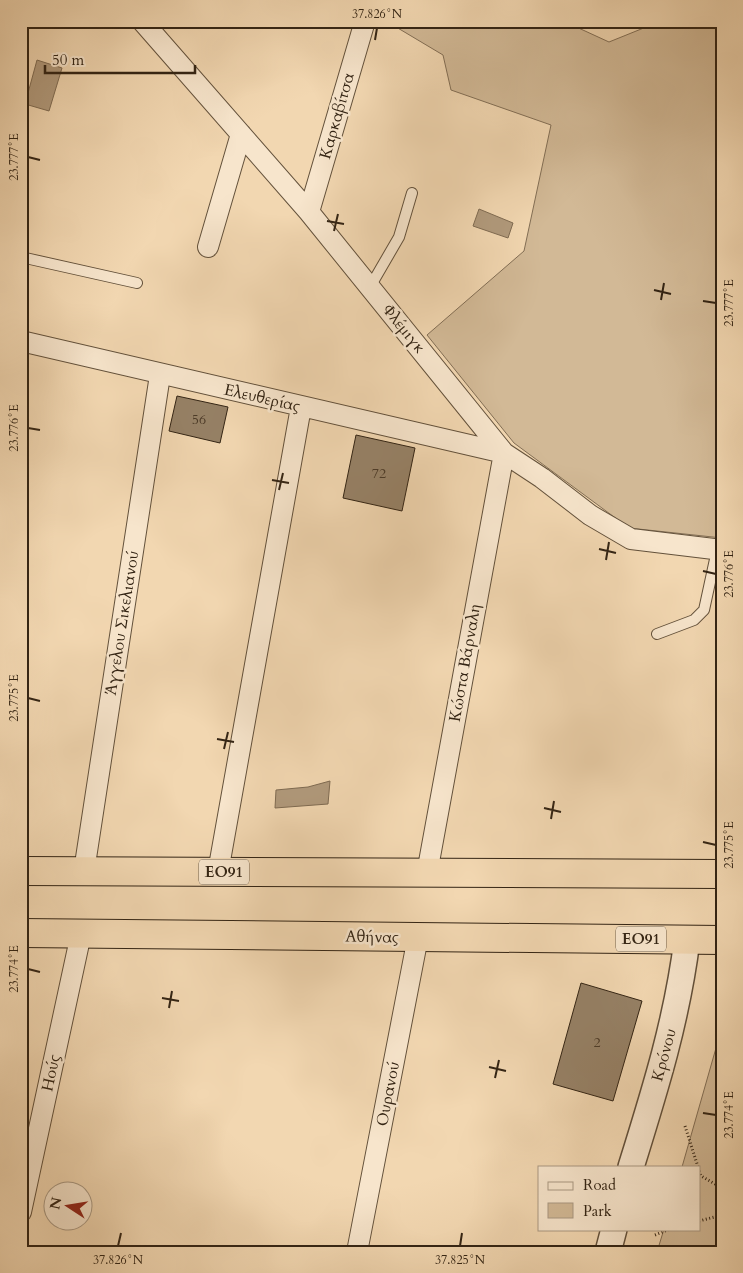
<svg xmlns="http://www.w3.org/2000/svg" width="743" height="1273" font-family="Cardo,serif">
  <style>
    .green { fill: #d2b996; stroke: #826e55 }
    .water { fill: #b19a7c; stroke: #7f6b52 }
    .building { fill: #968166; stroke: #332414 }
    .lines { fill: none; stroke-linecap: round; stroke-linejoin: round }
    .service-casing { stroke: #63513b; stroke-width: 12 }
    .minor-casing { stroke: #63513b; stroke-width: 22 }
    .tertiary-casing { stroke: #63513b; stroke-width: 28 }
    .trunk-casing { stroke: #332414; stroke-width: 30 }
    .path { stroke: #332414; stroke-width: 3; stroke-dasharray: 1 2.5; stroke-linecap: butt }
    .service { stroke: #f7e5cc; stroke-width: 10 }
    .minor { stroke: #f7e5cc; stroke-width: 20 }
    .tertiary { stroke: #f7e5cc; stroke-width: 25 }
    .trunk { stroke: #f2d7b1; stroke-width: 28 }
    .ticks { fill: none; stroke: #332414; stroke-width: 2 }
    .labels { text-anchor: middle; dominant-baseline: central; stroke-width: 5; stroke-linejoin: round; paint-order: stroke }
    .number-label { font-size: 14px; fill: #4c3b28 }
    .shield { fill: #f7e5cc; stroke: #6e5e4b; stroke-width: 1 }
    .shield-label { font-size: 15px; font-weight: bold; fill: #332414 }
    .street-label { font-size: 16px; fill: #332414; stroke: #f7e5cc }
    .neatline { fill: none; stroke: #332414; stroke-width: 2 }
    .ticks-label { font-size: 12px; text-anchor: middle; fill: #332414 }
  </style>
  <rect width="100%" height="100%" fill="#f2d7b1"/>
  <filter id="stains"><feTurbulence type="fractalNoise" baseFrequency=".004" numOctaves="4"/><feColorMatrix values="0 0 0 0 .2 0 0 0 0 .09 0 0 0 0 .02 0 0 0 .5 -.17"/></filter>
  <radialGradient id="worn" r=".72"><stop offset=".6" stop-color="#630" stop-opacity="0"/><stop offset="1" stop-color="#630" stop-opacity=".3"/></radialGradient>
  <path class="green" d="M386,21H572V25L609,42L661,21H722V538L629,528L514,443L427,335L524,251L551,125L451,90L443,55Z
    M722,1027V1252H657L664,1229H699V1167H682Z"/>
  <path class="water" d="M37,60L62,68L49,111L25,104Z
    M479,209L513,223L508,238L473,226Z
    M330,781L328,804L275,808L276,790L308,787Z"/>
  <path class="building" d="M177,396L228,407L220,443L169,431Z
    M356,435L415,448L402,511L343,498Z
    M581,983L642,1001L613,1101L553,1084Z"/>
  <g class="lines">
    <defs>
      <path id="service" d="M21,257L137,283
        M370,287L399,237L412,193
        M657,634L694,620L704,610L717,550"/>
      <path id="minor" d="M142,21L309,212L504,453L542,478L590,515L631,539L722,550
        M309,212L365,21
        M208,247L241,134
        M21,341L504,453
        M84,871L160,375
        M218,872L301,407
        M427,873L504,453
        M21,1212L81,934
        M357,1252L418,937"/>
      <path id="tertiary" d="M631,1167C655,1090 677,1020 687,940
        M608,1252L614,1229"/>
      <path id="trunk" d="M21,871L722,874
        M21,933L722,940"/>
    </defs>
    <use href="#service" class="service-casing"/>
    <use href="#minor" class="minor-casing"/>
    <use href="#tertiary" class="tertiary-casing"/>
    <use href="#trunk" class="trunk-casing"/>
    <path class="path" d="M685,1126L698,1167
      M699,1171L701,1176L722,1188
      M699,1221L722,1215
      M655,1235L670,1229"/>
    <use href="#service" class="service"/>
    <use href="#minor" class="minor"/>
    <use href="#tertiary" class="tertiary"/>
    <use href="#trunk" class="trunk"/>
  </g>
  <path class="ticks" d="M375,40L377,28M28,157L40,160M327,221L344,224M334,231L338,214M654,290L671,294M661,300L664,283M703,301L716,303M28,428L40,430M272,480L289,483M279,490L283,473M599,549L616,553M606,560L609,542M703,571L716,574M28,698L40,701M217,739L234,742M224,749L228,732M544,808L561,812M551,819L554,801M703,842L716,845M28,969L40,972M162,998L179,1001M169,1008L172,991M489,1067L506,1071M495,1078L499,1060M703,1113L716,1115M118,1246L121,1233M460,1246L462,1233"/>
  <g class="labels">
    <g class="number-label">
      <text x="199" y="419">56</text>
      <text x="379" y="473">72</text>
      <text x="597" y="1042">2</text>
    </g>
    <g class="shield">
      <rect x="199" y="859.5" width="50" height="25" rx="4"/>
      <rect x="616" y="926.5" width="50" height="25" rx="4"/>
    </g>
    <g class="shield-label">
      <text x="224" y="872">ΕΟ91</text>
      <text x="641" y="939">ΕΟ91</text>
    </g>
    <g class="street-label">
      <text transform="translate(337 116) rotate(-74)">Καρκαβίτσα</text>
      <text transform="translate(404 329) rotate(51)">Φλέμιγκ</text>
      <text transform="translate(262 398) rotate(13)">Ελευθερίας</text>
      <text transform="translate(122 623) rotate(-81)">Άγγελου Σικελιανού</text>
      <text transform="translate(465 663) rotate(-80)">Κώστα Βάρναλη</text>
      <text transform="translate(372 937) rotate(1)">Αθήνας</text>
      <text transform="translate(664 1055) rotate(-75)">Κρόνου</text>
      <text transform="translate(51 1073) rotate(-78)">Ηούς</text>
      <text transform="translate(388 1094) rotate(-79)">Ουρανού</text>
    </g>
  </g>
  <rect width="743" height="1273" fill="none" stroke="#f2d7b1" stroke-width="55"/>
  <rect x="538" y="1166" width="162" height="65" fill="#f7e5cc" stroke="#a99882"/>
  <rect x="548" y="1182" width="25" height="8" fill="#f7e5cc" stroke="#a99882"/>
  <text x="583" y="1190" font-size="15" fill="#332414">Road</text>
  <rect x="548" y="1203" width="25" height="15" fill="#d2b996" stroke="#a99882"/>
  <text x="583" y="1216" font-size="15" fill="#332414">Park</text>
  <g transform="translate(68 1206) rotate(282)"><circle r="24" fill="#f7e5cc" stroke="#a99882"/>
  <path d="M0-4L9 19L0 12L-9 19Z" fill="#8f2418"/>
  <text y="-8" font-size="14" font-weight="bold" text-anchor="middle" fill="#332414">N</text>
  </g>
  <path d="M45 65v8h150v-8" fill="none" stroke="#332414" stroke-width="2.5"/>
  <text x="52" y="65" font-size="15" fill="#332414" stroke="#f7e5cc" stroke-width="4" paint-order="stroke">50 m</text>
  <rect x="28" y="28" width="688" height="1218" class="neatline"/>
  <g class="ticks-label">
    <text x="377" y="18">37.826°N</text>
    <text transform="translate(14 157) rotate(-90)" y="4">23.777°E</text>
    <text transform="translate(729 303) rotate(-90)" y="4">23.777°E</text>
    <text transform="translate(14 428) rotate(-90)" y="4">23.776°E</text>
    <text transform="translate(729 574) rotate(-90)" y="4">23.776°E</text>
    <text transform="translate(14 698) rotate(-90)" y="4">23.775°E</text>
    <text transform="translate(729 845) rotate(-90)" y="4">23.775°E</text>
    <text transform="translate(14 969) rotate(-90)" y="4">23.774°E</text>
    <text transform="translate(729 1115) rotate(-90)" y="4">23.774°E</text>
    <text x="118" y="1264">37.826°N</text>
    <text x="460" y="1264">37.825°N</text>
  </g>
  <rect width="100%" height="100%" filter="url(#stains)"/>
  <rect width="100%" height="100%" fill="url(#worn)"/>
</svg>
